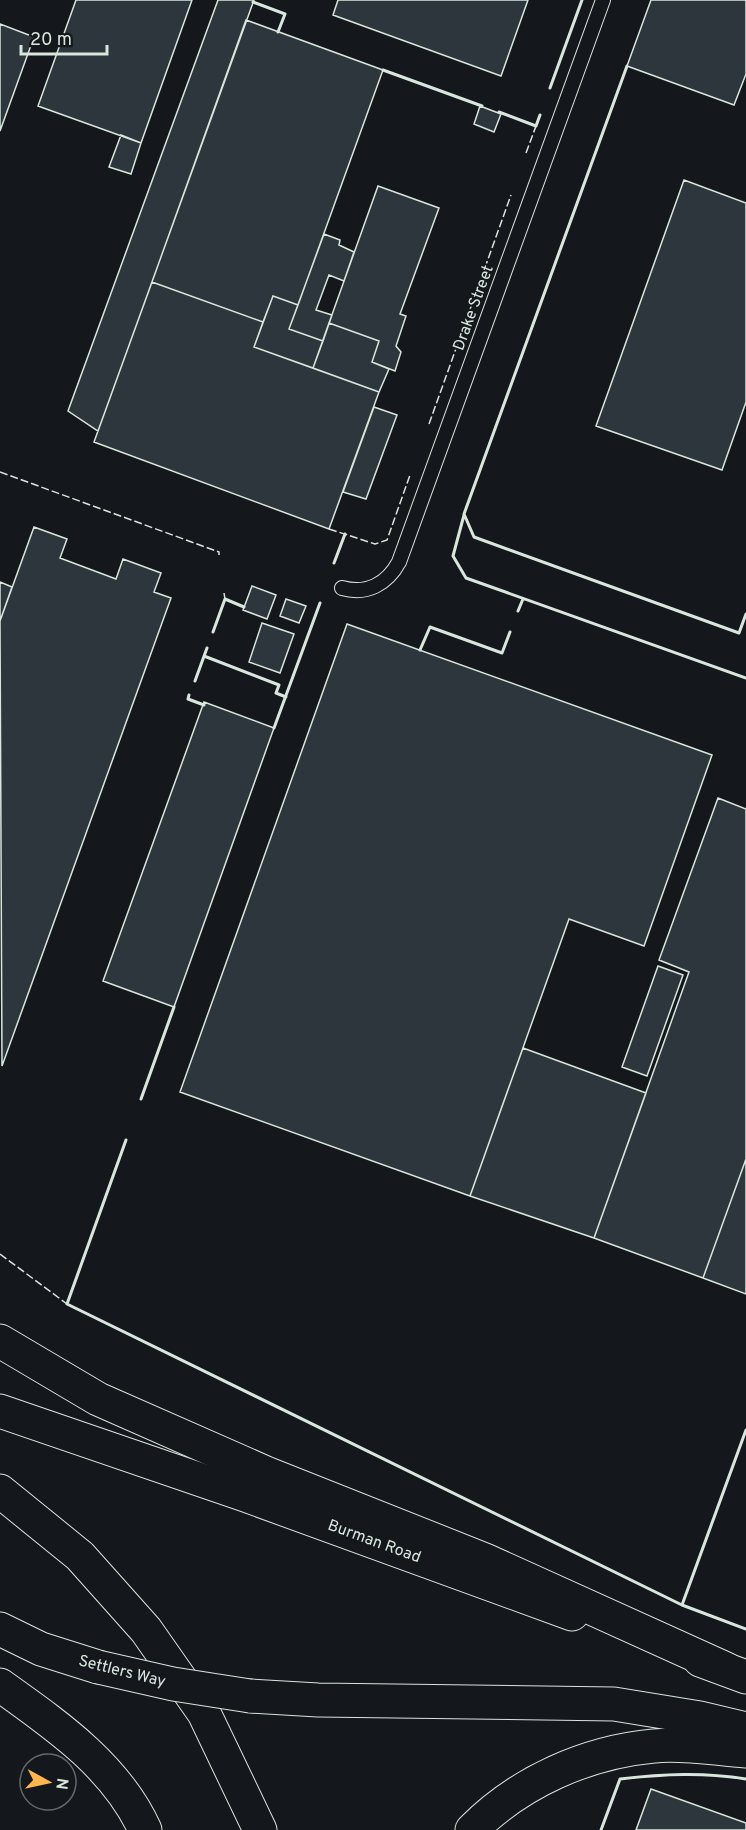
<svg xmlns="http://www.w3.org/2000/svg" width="746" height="1830" font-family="Overpass,sans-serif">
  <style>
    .building { fill: #2c363c; stroke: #d8e6dc; stroke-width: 1.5 }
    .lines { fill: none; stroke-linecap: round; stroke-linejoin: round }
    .service-casing { stroke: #d8e6dc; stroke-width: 16 }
    .secondary-casing { stroke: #d8e6dc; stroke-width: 35 }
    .motorway-casing { stroke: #d8e6dc; stroke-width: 35 }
    .service { stroke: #14181c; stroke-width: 14 }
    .secondary { stroke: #14181c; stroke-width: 33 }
    .motorway { stroke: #14181c; stroke-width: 33 }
    .motorway-bridge-casing { stroke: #d8e6dc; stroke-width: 35; stroke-linecap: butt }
    .motorway-bridge { stroke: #14181c; stroke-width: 33 }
    .fence { stroke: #d8e6dc; stroke-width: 1.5; stroke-dasharray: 8 3; stroke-linecap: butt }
    .wall { stroke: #d8e6dc; stroke-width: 3 }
    .labels { text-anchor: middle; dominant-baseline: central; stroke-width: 4.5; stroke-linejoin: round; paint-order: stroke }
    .street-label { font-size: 16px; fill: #d8e6dc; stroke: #14181c }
  </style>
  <rect width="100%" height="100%" fill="#14181c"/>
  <path class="building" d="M76,0H192L141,143L38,106Z
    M218,0H254L98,431L68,411Z
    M338,0H528L501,76L333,15Z
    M651,0H746V74L734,105L627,66Z
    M246,20L383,70L298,305L273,296L263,322L152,282Z
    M0,24L34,37L0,131Z
    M480,106L501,114L494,132L474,124Z
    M121,135L141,143L131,174L109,167Z
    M684,180L746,203V402L722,470L596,426Z
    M378,186L439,208L400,314L406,316L396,346L401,352L395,371L372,362L379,341L329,323Z
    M324,234L340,240L339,245L354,252L344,281L329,275L316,310L332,315L323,341L289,329Z
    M152,282L263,322L254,347L379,392L329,529L94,442Z
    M273,296L298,305L289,329L323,341L313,368L254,347Z
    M329,323L379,341L372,362L389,369L379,392L313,368Z
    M374,407L397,415L366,499L343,492Z
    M34,527L67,539L60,558L116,579L123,559L161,573L154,592L171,598L2,1066L0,621Z
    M0,582L12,587L0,621Z
    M252,586L276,595L267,619L243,610Z
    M286,599L306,606L299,623L280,616Z
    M262,623L294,634L280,673L249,662Z
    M347,624L712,755L644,946L569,919L470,1196L180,1092Z
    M204,702L274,728L174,1007L103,981Z
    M718,798L746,809V1159L703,1278L594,1238L689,972L659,960Z
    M658,966L683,975L647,1076L622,1067Z
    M523,1048L646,1093L594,1238L470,1196Z
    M746,1159V1294L703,1278Z
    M651,1789L746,1823V1830H636Z"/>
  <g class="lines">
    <defs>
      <path id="service" d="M342,588C367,595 387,584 399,562L603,0"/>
      <path id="secondary" d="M0,1411L245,1495L572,1614
        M700,1660L746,1677"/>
      <path id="motorway" d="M0,1341L98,1399L266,1473L485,1560L726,1669
        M0,1491L80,1556L146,1630L204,1713L260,1830
        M0,1629L41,1649L98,1667
        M0,1685C56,1725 116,1766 145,1830
        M250,1696L318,1700L614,1704L700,1718L746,1729
        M472,1830C519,1782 587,1752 654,1746C684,1743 716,1749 746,1751"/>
    </defs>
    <use href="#service" class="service-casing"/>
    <use href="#secondary" class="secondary-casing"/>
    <use href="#motorway" class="motorway-casing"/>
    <use href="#service" class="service"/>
    <use href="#secondary" class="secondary"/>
    <use href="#motorway" class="motorway"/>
    <defs>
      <path id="motorway-bridge" d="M98,1667L173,1684L250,1696"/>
    </defs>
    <use href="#motorway-bridge" class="motorway-bridge-casing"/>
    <use href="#motorway-bridge" class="motorway-bridge"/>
    <path class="fence" d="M526,153L536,126
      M429,424L511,195
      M0,472L219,552V555
      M329,529L375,544L387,540L410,475
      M224,593L225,599
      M0,1254L67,1304"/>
    <path class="wall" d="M253,2L285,14L278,32
      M627,66L464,514L474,537L739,633L746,614
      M383,70L482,106
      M550,88L582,0
      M499,112L536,126L540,115
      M464,515L453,556L466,578L746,678
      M334,563L345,534
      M518,611L523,599
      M213,632L225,599L244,607
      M420,650L430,627L502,653L510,632
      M204,656L279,685L276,693L286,697
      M195,681L207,648
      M189,695L188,699L204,705
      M274,728L320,603
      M141,1099L174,1007
      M126,1140L67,1304L682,1605
      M746,1430L682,1605L746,1629
      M601,1830L620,1779C663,1774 703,1772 746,1779"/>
  </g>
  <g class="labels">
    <g class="street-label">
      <text transform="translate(474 308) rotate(-70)">Drake Street</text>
      <text transform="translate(374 1542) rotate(20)">Burman Road</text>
      <text transform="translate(122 1672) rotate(14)">Settlers Way</text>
    </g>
  </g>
  <g transform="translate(48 1782) rotate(98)"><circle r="28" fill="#14181c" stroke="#626a69" stroke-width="1.5"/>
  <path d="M0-4.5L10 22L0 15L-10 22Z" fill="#ffb74d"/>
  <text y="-9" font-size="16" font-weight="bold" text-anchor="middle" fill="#d8e6dc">N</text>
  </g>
  <path d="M21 45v9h86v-9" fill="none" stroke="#d8e6dc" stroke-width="3"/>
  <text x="30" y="45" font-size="18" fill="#d8e6dc" stroke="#14181c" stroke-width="4.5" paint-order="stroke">20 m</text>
</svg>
